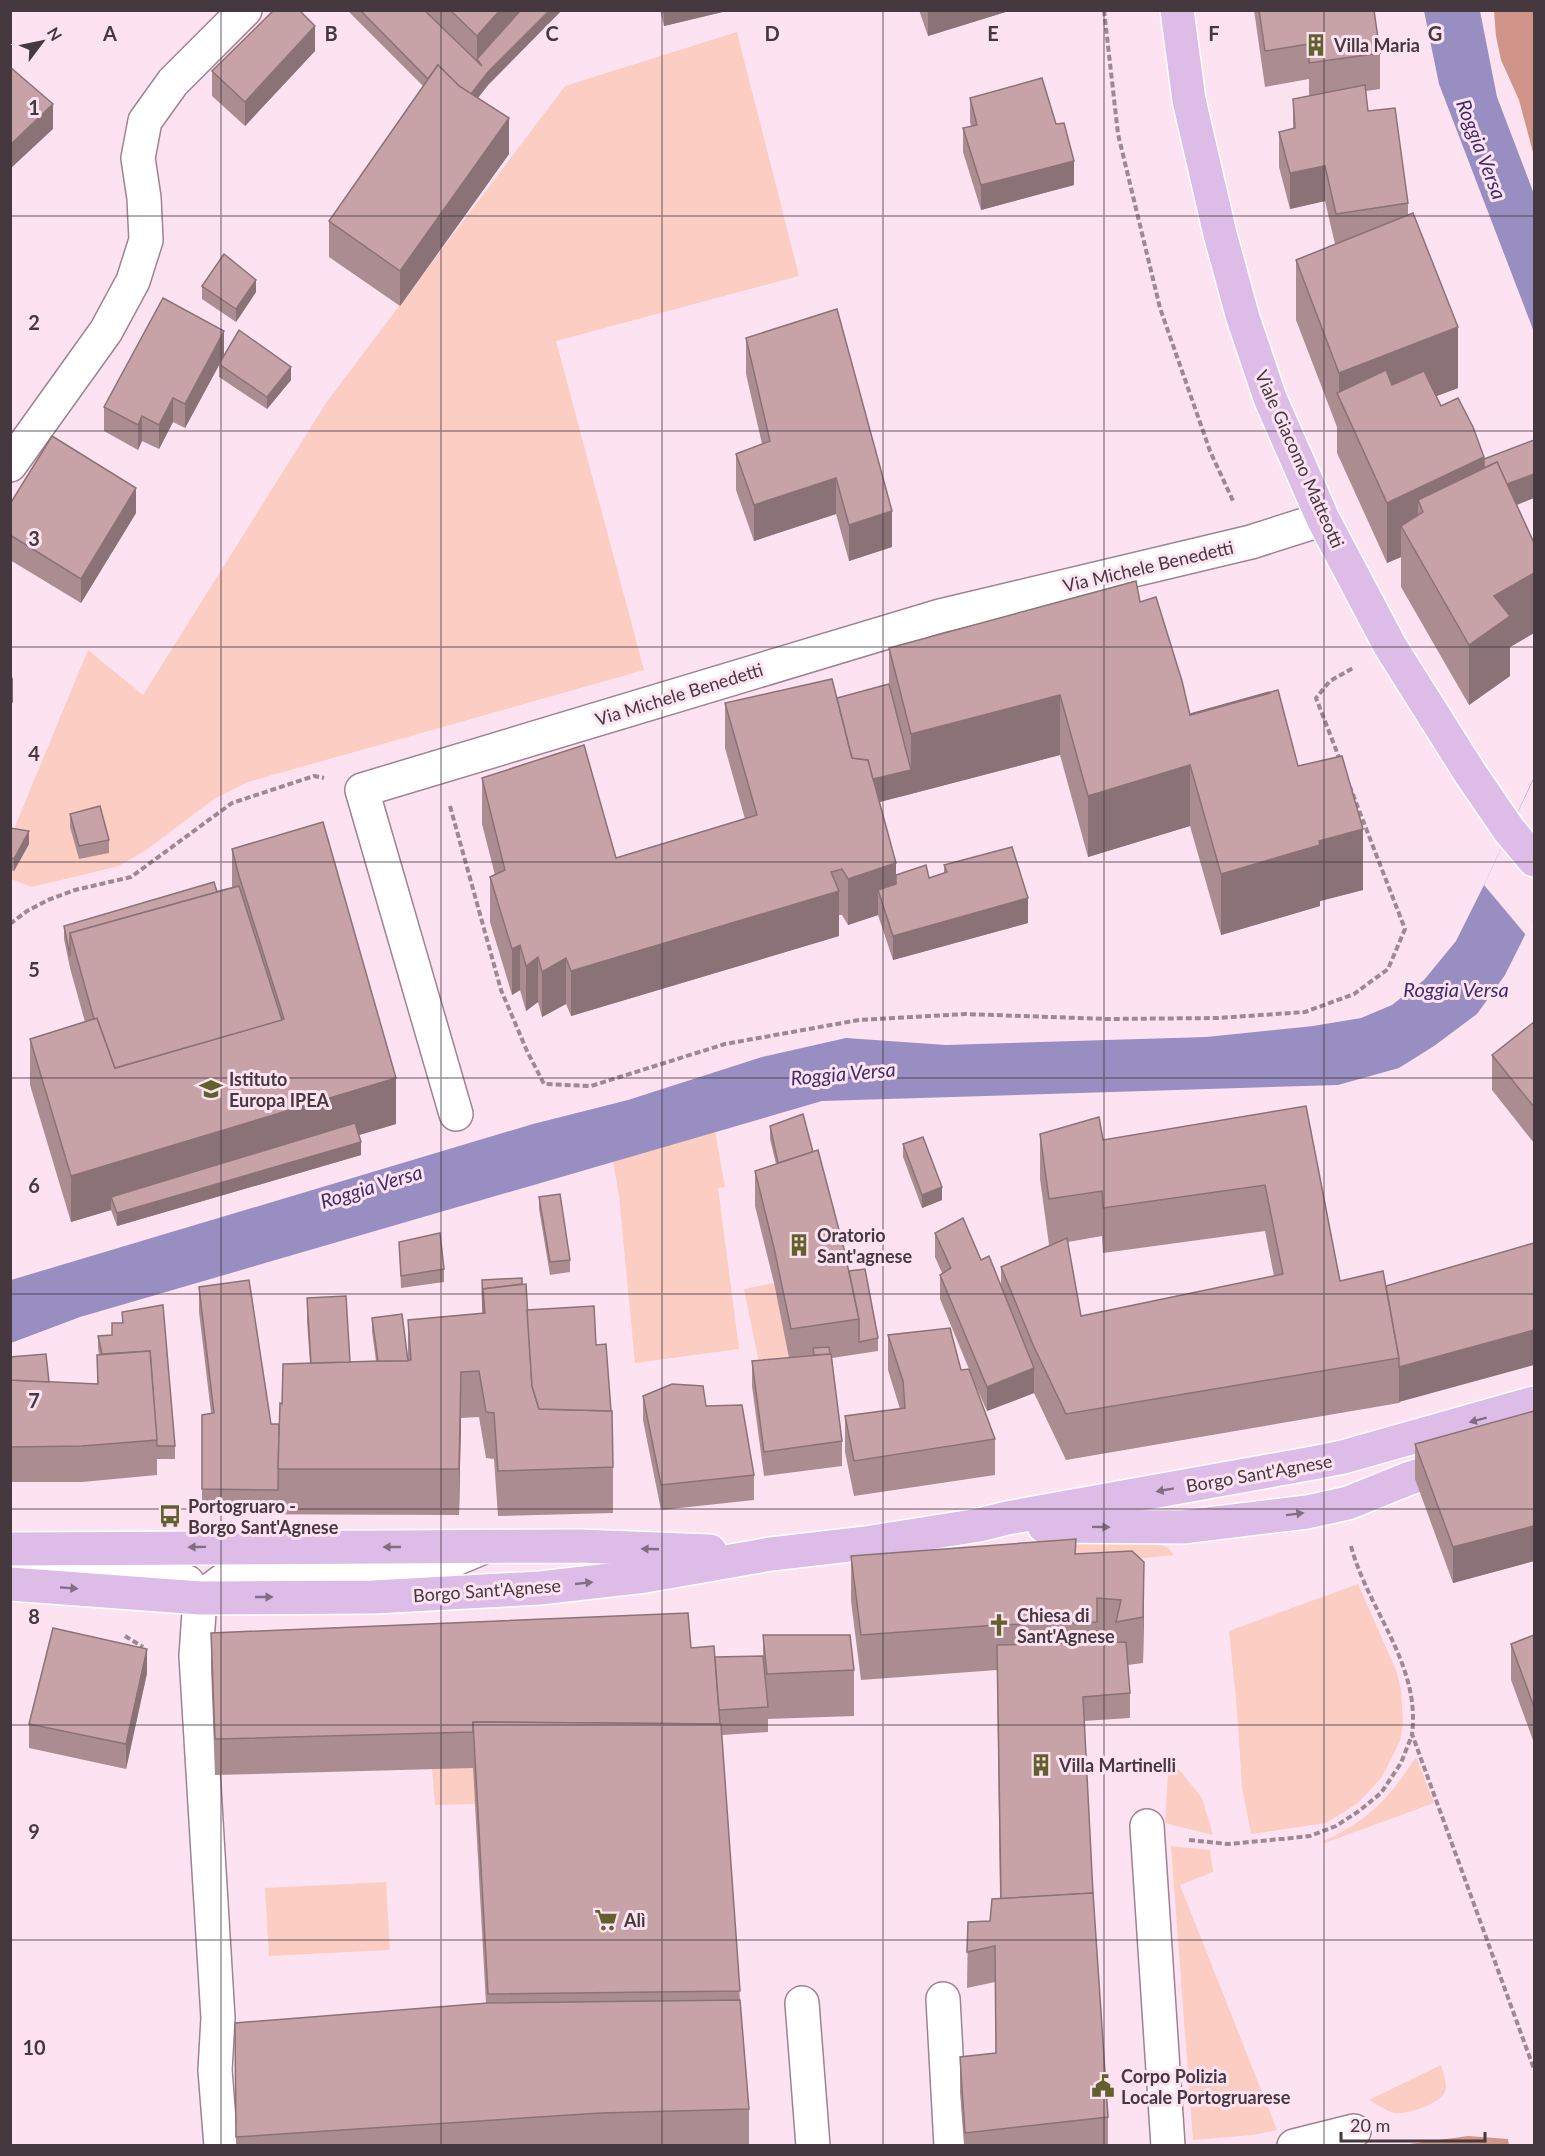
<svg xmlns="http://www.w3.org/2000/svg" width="1545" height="2156" viewBox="0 0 1545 2156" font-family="Lato,sans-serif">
<rect width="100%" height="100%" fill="#fde3f1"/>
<g fill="#fbcdc3">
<path d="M737 32 799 276 556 341 644 670 248 782 214 799 146 850 119 866 32 887 11 879V836L88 650 143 695 326 403 565 86Z"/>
<path d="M715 1131 725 1187 718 1188 739 1349 635 1363 619 1196 613 1161Z"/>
<path d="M774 1283 789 1357 759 1363 744 1289Z"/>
<path d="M1149 1542 1167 1547 1174 1555 882 1583 1061 1544Z"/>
<path d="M1358 1584 1396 1670 1401 1689 1403 1724 1400 1741 1382 1777 1358 1803 1326 1823 1251 1834 1242 1787 1237 1709 1229 1631Z"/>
<path d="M1169 1757 1202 1798 1213 1835 1165 1823Z"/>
<path d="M1416 1757 1434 1803 1325 1843 1323 1841C1368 1822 1390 1797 1416 1757Z"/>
<path d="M432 1768H473L475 1804 435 1805Z"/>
<path d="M1171 1846 1210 1850 1213 1872 1180 1885 1277 2130 1253 2135 1193 2140Z"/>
<path d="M386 1882 390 1950 269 1956 265 1888Z"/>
<path d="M1441 2065C1443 2073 1448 2084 1445 2092 1439 2104 1407 2115 1394 2113 1386 2111 1377 2104 1369 2100Z"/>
</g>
<g fill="#d09588">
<path d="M1494 11H1534V156L1519 100 1501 60 1496 36Z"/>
<path d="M1468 2136 1508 2139 1509 2145H1402Z"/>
</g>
<g fill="#988ec1">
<path d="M1424 11H1480L1497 97 1534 194V332L1439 84Z"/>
<path d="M1534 777V917L1505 975 1477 1014 1434 1046 1399 1068 1338 1085 822 1101 80 1317 11 1343V1280L533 1124 628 1100 762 1057 846 1038 946 1045 1206 1037 1313 1026 1361 1018 1392 1005 1424 980 1456 941 1484 885Z"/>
</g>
<path fill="#fde3f1" d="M1534 778V917L1526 935 1484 885Z"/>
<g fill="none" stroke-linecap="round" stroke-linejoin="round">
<g stroke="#9f8293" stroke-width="36">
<g id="minor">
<path d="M10 465 106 331 133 281 146 240 144 198 138 158 145 121 173 82 245 10"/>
<path d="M456 1114 362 790 940 616 1251 542 1323 519"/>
<path d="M23 1551 68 1567 157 1571 187 1582 200 1598 232 1574 263 1568 294 1572 399 1573 453 1560 484 1547"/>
<path d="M200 1598 196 1656 218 2018 215 2070 221 2146"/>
<path d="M1147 1826 1168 2146"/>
<path d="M943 1999 951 2146"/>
<path d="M802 2003 813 2146"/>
<path d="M1294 2146 1354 2131"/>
</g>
</g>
<g stroke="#fff" stroke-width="36">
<g id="major">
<path d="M1177 10 1189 100 1220 234 1243 318 1270 398 1323 519 1390 646 1470 773 1509 830 1534 860"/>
<path d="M1044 1526 1183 1527 1307 1512 1348 1503 1410 1478 1534 1441"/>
<path d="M10 1549 579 1546 710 1551"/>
<path d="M10 1584 200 1598 374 1597 540 1588 645 1576 771 1554 866 1543 979 1525 1007 1518 1313 1463 1343 1457 1534 1403"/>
</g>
</g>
<g stroke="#9d8994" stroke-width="4" stroke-dasharray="6 3" stroke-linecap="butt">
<path d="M1104 10 1118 134 1160 308 1210 451 1234 503"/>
<path d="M1340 760 1316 698 1330 681 1353 668"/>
<path d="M450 806 501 990 527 1051 544 1084 591 1086 725 1044 859 1020 965 1014 1108 1019 1218 1018 1305 1012 1354 994 1388 969 1405 929 1350 787"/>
<path d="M10 924 27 911 48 900 75 890 131 877 232 803 314 776 324 778"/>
<path d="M1351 1546C1368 1610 1421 1665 1412 1734L1534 2069"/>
<path d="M125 1636 143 1647"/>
<path d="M1189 1840 1228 1844 1282 1839 1310 1836 1336 1826 1359 1811 1381 1793 1401 1763 1412 1735"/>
</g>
<use href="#minor" stroke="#fff" stroke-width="33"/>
<use href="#major" stroke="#debce8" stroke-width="33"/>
</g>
<g fill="#ab8c90" fill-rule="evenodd">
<path d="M347 10H562L488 85 478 98 509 154 400 306 329 257V221L423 86Z"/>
<path d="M660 10H731L664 26Z"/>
<path d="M919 10H1012L928 36Z"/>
<path d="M1254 10H1374L1380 53V89L1366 91 1368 111 1408 203V215L1458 388 1436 396 1441 406 1484 459 1534 440V498L1517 505 1534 543V633L1510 647V676L1469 705 1401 587V557L1387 563 1337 453V427L1296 320V260L1335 244 1325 201 1290 209 1279 167V132L1293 129V99L1309 96V79L1265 87Z"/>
<path d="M315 51 245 126 212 96V71Z"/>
<path d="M970 98 1056 124 1074 185 981 210 963 152V128L971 126 970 122Z"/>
<path d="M202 286 256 292 236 322 202 299Z"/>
<path d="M746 338 892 547 849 561 836 514 754 541 736 490V454L762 444 746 374Z"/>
<path d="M224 356 291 380 267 409 219 377V365L185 428 173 422 159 449 142 441 138 450 104 431V407Z"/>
<path d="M10 504 136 513 81 603 10 560Z"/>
<path d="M1140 602 1190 714 1298 766 1363 890 1320 901V906L1221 935 1190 826 1088 857 1060 755 879 802 896 875 929 878 944 873V865L1028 923 893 960 878 915 848 925 842 915H839V936L571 1016 566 1004 542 1017 538 1002 526 1011 520 990 512 995 490 922V877L495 875 482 824V778L616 858 745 819 725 748V703L837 698 889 684V648Z"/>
<path d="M70 814 109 840V853L79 859 70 827Z"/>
<path d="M10 828 29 844 14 871 10 870Z"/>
<path d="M232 849 396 1124 359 1135 361 1155 117 1226 111 1210 71 1222 30 1085V1039L85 1022 70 968 64 939V926L232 887Z"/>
<path d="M1534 1022V1143L1492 1090V1055Z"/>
<path d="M1306 1106 1340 1281 1386 1286 1534 1243 1399 1403 1066 1460 1034 1393 987 1411 971 1375 995 1439V1475L854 1496 845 1452V1416L900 1409 888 1370V1335L961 1370 969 1369 940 1299V1275L942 1273 935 1257V1233L981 1260 1001 1286V1267L1052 1244 1049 1245 1040 1179V1134L1103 1140ZM1265 1231 1274 1276 1081 1316 1068 1242 1102 1236 1103 1253Z"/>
<path d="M770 1126 813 1152 849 1271 878 1338V1351L832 1358 842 1441V1466L764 1476 752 1386V1361L789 1358 774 1283 755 1206V1171L776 1164 770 1139Z"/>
<path d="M903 1144 942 1200 922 1208 903 1157Z"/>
<path d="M539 1197 570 1260V1272L550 1275 539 1209Z"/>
<path d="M399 1242 444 1269V1282L401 1288Z"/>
<path d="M482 1280 527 1310 596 1345 613 1467V1513L498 1516 494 1459 486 1458 479 1417 461 1418 459 1515 202 1514V1415L211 1413 199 1312V1287L271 1424H279L282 1404 310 1364 307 1322V1298L350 1362 376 1361 372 1331V1318L408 1361V1320L483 1313Z"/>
<path d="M112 1323 175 1446V1459H157V1475L82 1482H10V1357L49 1382 97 1384V1355H99L98 1348V1336L112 1335Z"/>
<path d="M643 1396 706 1406 754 1475V1500L661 1510 643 1420Z"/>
<path d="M1534 1411V1561L1453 1583 1415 1479V1444Z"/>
<path d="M1076 1554 1144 1607 1143 1663 1128 1665 1130 1693V1718L1084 1721 1093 1893 1108 2117V2145H964L960 2093V2057L996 2053 995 1982 967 1988 968 1922 990 1921 1000 1899 997 1670 861 1680 851 1601V1556Z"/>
<path d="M211 1633 691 1648 715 1657 763 1656V1635L854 1670V1716L768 1719V1732L722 1735 740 2000 749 2109V2144L707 2145H236L235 2023 486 2004 473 1768 215 1775 211 1669Z"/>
<path d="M1534 1635V1743L1511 1680V1644Z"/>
<path d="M147 1673 126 1769 29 1748V1724Z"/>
</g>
<g fill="#8b7276">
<path d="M500 10H532L477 59V36Z"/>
<path d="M550 10H562L488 85 459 122V109L488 72Z"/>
<path d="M677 10H731L664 26V13Z"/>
<path d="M930 10H1012L928 36V11Z"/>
<path d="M315 26V51L245 126V102Z"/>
<path d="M53 104V129L10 169V145Z"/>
<path d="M509 118V154L400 306V271Z"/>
<path d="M1074 161V185L981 210V185Z"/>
<path d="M1325 166V201L1290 209V173Z"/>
<path d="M256 280V292L236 322V309Z"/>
<path d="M1458 327V388L1353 428 1339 398V373Z"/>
<path d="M224 331V356L185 428V404Z"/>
<path d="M291 367V380L267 409V397Z"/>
<path d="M173 398V422L159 449V425Z"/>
<path d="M142 416V441L138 450V425Z"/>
<path d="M1484 457V493L1534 474V498L1484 517 1423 512 1418 500V548L1401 526V557L1387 563V503Z"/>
<path d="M836 478V514L754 541V505Z"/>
<path d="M136 488V513L81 603V579Z"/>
<path d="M892 511V547L849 561V525Z"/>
<path d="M1534 573V633L1510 647V676L1469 705V645L1494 596Z"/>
<path d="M13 677V702L10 707V682Z"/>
<path d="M1060 695V755L911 794V734Z"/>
<path d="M1190 765V826L1088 857V796Z"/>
<path d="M911 770V794L868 805V781Z"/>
<path d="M1363 829V890L1320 901V906L1221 935V874L1319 841Z"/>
<path d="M29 831V844L14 871V859Z"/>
<path d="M896 863V909L878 890V915L848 925V879Z"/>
<path d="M839 891V936L571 1016V971Z"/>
<path d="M1028 898V923L893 960V936Z"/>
<path d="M520 945V990L512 995V949Z"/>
<path d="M538 957V1002L526 1011V966Z"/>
<path d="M566 958V1004L542 1017V972Z"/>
<path d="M396 1078V1124L115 1208 111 1197V1210L71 1222V1176Z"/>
<path d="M361 1142V1155L117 1226V1213Z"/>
<path d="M942 1187V1200L922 1208V1195Z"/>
<path d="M1534 1330V1365L1399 1402V1367Z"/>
<path d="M1034 1368V1393L987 1411V1387Z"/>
<path d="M461 1372V1418L459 1515V1469Z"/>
<path d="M1534 1526V1561L1453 1583V1547Z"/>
<path d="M1144 1562V1607L1143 1663V1617Z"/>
<path d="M147 1649V1673L126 1769V1744Z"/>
</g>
<g fill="#c7a3a8" stroke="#8b7276" stroke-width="1.5">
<path d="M274 10H299L315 26 245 102 212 71Z"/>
<path d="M360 10H424L482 66 477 59 521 10H550L488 72 471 94 459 86 438 65 428 79Z"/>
<path d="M450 10H500L477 36Z"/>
<path d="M664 10H677L664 13Z"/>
<path d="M1259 10H1374L1380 53 1309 63V44L1265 51Z"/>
<path d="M438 65 459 86 509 118 400 271 329 221Z"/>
<path d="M10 67 53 104 10 145Z"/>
<path d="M1042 78 1056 124 1064 123 1074 161 981 185 963 128 977 125 970 98Z"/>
<path d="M1365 85 1368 111 1395 108 1408 203 1336 214 1325 166 1290 173 1279 132 1295 128 1293 99Z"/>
<path d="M1413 213 1458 327 1339 373 1296 260Z"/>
<path d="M224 254 256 280 236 309 202 286Z"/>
<path d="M163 298 224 331 185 404 173 398 159 425 142 416 138 425 104 407Z"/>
<path d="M837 309 892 511 849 525 836 478 754 505 736 454 770 441 746 338Z"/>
<path d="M239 330 291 367 267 397 219 364Z"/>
<path d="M1386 370 1392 385 1424 371 1441 406 1458 398 1473 427 1484 457 1387 503 1337 393Z"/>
<path d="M52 436 136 488 81 579 10 535V504Z"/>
<path d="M1534 440V474L1507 484 1497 462 1484 468V459Z"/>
<path d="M1497 462 1534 543V573L1494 596 1510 616 1469 645 1401 526 1423 512 1418 500Z"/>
<path d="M1136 581 1140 602 1156 597 1182 681 1190 715 1278 690 1298 766 1342 756 1363 829 1319 841 1320 845 1221 874 1190 765 1088 796 1060 695 911 734 889 648Z"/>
<path d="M832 679 852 758 868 760 896 863 848 879 842 869 831 872 839 891 571 971 566 958 542 972 538 957 526 966 520 945 512 949 490 877 505 870 482 778 584 745 616 858 757 815 725 703Z"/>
<path d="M889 684 911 770 873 779 868 760 852 758 837 698Z"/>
<path d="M1269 692 1270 693 1190 715V714Z"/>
<path d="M100 806 109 840 79 846 70 814Z"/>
<path d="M323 822 396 1078 71 1176 30 1039 97 1018 115 1068 284 1019 239 876 232 849Z"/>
<path d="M10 828 29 831 14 859 10 857Z"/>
<path d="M1012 847 1028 898 893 936 878 890 896 884V875L926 865 929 878 947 872 944 865Z"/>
<path d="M214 882 217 892 70 933V956L64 926Z"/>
<path d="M239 886 282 1020 115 1068 97 1018 94 1019 70 933Z"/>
<path d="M1534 1022V1107L1492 1055Z"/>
<path d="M1306 1106 1340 1281 1383 1271 1399 1358 1066 1414 1034 1347 1001 1267 1067 1238 1081 1316 1283 1274 1265 1185 1103 1208 1102 1191 1049 1199 1040 1134 1099 1117 1103 1140Z"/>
<path d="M803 1114 813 1152 778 1163 770 1126Z"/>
<path d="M355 1123 361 1142 117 1213 111 1197Z"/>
<path d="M923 1137 942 1187 922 1195 903 1144Z"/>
<path d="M818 1150 844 1249 859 1319 791 1329 774 1248 755 1171Z"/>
<path d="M560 1194 570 1260 550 1262 539 1197Z"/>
<path d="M963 1218 981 1260 989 1256 1034 1368 987 1387 940 1275 951 1268 935 1233Z"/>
<path d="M440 1233 444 1269 401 1276 399 1242Z"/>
<path d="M1534 1243V1330L1399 1367V1358L1386 1286Z"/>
<path d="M865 1269 878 1338 859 1342V1319L849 1271Z"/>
<path d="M522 1278V1284L483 1289V1313L482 1280Z"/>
<path d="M249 1280 271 1424H279L278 1490 202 1489V1415L214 1413 199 1287Z"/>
<path d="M526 1284 532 1386 539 1409 612 1411 613 1467 498 1471 494 1413 486 1412 479 1371 461 1372 459 1469H278L280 1403 282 1404 283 1364 411 1360 408 1320 485 1313 483 1289Z"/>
<path d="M346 1296 350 1362 311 1363 307 1298Z"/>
<path d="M163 1305 175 1446H157L150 1351 102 1354 98 1336 112 1335V1323H123L122 1312Z"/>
<path d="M594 1306 596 1345 606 1344 611 1411 539 1409 532 1386 527 1310Z"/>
<path d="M402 1314 408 1361H378L372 1318Z"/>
<path d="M950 1328 961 1370 969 1369 995 1439 854 1461 845 1416 905 1408 903 1381 888 1335Z"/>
<path d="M829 1347 830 1354 814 1355 813 1348Z"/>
<path d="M150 1351 157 1440 82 1446 10 1447V1380L98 1384 97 1355Z"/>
<path d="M46 1354 49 1382 10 1380V1357Z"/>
<path d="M831 1354 842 1441 764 1452 752 1361Z"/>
<path d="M672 1384 703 1386 706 1406 742 1405 754 1475 661 1485 643 1396Z"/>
<path d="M1534 1411V1526L1453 1547 1415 1444Z"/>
<path d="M1076 1539 1075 1554 1132 1551 1144 1562 1143 1617 1116 1622 1121 1600 1097 1598V1622L997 1625 861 1635 851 1556Z"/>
<path d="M688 1613 691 1648 714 1646 720 1724 473 1722V1732L215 1739 211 1633Z"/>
<path d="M53 1628 147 1649 126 1744 29 1724Z"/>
<path d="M1097 1631 1116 1633V1643H1097Z"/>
<path d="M763 1635H850L854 1670 767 1674Z"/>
<path d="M1534 1635V1707L1511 1644Z"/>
<path d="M1126 1642 1130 1693 1083 1697 1093 1893 1001 1899 997 1645Z"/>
<path d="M763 1656 768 1707 719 1710 715 1657Z"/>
<path d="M473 1722 721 1724 740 1991 488 1994Z"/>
<path d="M1093 1893 1108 2117 965 2133 960 2057 996 2053 995 1946 967 1952 968 1922 990 1921 992 1899Z"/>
<path d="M740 2000 749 2109 601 2113 236 2137 235 2023 488 2003Z"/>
</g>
<defs><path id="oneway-solid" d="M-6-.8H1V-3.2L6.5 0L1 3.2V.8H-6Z" transform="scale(1.5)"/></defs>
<g fill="#826d83">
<use href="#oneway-solid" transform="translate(1478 1420) rotate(165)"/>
<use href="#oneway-solid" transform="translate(1165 1490) rotate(170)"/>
<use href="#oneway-solid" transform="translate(1295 1514) rotate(-7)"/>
<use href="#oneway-solid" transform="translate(1101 1527) rotate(1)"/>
<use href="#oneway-solid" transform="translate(197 1547) rotate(179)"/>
<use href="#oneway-solid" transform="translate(392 1547) rotate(180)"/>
<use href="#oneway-solid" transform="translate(650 1549) rotate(-178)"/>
<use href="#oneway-solid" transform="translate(584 1583) rotate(-6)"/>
<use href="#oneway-solid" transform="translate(69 1588) rotate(4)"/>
<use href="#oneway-solid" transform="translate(264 1597)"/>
</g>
<path fill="none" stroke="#45383f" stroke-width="1.5" stroke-opacity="0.55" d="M221 10V2146M441 10V2146M662 10V2146M883 10V2146M1104 10V2146M1324 10V2146M10 216H1534M10 431H1534M10 647H1534M10 862H1534M10 1078H1534M10 1294H1534M10 1509H1534M10 1725H1534M10 1940H1534"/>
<defs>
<g id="building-bare" transform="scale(1.8)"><path d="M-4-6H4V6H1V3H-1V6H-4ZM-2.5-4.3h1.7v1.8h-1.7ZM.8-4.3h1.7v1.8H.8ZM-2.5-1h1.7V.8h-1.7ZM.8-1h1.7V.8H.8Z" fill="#62612d" stroke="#fde3f1" stroke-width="2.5" paint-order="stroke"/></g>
<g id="university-bare" transform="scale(1.8)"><path d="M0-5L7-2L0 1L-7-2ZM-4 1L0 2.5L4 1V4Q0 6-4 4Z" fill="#62612d" stroke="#fde3f1" stroke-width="2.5" paint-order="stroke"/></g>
<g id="bus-bare" transform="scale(1.8)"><path d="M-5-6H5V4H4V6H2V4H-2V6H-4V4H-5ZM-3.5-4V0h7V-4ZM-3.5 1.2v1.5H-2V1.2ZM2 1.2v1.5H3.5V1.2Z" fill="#62612d" stroke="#fde3f1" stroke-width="2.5" paint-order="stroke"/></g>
<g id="church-bare" transform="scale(1.8)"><path d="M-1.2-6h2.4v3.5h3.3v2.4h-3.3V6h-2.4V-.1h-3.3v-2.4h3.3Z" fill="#62612d" stroke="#fde3f1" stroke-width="2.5" paint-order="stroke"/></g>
<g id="supermarket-bare" transform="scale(1.8)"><path d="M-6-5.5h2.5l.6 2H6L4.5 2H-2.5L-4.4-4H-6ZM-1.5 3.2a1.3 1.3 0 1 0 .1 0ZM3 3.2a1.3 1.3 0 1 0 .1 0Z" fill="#62612d" stroke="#fde3f1" stroke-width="2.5" paint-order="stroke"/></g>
<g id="civic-bare" transform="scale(1.8)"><path d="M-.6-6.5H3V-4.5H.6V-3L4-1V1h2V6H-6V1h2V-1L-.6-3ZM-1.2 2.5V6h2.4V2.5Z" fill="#62612d" stroke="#fde3f1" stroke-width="2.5" paint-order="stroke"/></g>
</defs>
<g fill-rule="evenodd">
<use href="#building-bare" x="1316" y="45"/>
<use href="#university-bare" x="211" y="1089"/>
<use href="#building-bare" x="799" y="1245"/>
<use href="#bus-bare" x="170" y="1516"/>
<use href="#church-bare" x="999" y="1625"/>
<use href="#building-bare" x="1041" y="1765"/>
<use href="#supermarket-bare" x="606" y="1920"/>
<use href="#civic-bare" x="1103" y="2086"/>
</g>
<g text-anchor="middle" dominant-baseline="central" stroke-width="6" stroke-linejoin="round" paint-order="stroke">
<g font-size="18" font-weight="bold" fill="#45383f" stroke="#fde3f1" text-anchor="start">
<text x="1334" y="45">Villa Maria</text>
<text x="229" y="1079">Istituto<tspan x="229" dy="21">Europa IPEA</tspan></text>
<text x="817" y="1235">Oratorio<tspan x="817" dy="21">Sant'agnese</tspan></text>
<text x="188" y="1506">Portogruaro -<tspan x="188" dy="21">Borgo Sant'Agnese</tspan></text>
<text x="1017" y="1615">Chiesa di<tspan x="1017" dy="21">Sant'Agnese</tspan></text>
<text x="1059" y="1765">Villa Martinelli</text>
<text x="624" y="1920">Alì</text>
<text x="1121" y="2076">Corpo Polizia<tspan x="1121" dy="21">Locale Portogruarese</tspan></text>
</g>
<g font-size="18" fill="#45383f" stroke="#fde3f1">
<text transform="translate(1300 459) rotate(66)">Viale Giacomo Matteotti</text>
<text transform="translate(1148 566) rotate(-13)">Via Michele Benedetti</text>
<text transform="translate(679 694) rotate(-17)">Via Michele Benedetti</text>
<text transform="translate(1259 1473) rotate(-10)">Borgo Sant'Agnese</text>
<text transform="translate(487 1590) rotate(-4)">Borgo Sant'Agnese</text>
</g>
<g font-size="20" font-style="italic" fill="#3e2c6a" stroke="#fde3f1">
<text transform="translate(1482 149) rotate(69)">Roggia Versa</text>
<text x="1456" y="989">Roggia Versa</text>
<text transform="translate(843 1073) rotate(-5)">Roggia Versa</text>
<text transform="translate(371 1186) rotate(-17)">Roggia Versa</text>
</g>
</g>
<g font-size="20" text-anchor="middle" font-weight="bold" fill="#45383f" stroke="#fde3f1" stroke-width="6" stroke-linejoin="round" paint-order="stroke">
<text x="110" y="41">A</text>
<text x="331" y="41">B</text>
<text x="552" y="41">C</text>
<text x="772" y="41">D</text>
<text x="993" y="41">E</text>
<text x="1214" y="41">F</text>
<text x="1435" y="41">G</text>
<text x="34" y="115">1</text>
<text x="34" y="330">2</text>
<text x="34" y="546">3</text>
<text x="34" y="761">4</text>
<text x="34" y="977">5</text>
<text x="34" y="1193">6</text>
<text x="34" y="1408">7</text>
<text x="34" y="1624">8</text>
<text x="34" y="1839">9</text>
<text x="34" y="2055">10</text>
</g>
<rect width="1545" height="2156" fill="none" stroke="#45383f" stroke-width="24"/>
<g transform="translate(42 42) rotate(58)" stroke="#fde3f1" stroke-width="4.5" paint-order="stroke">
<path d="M0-4.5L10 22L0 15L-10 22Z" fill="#45383f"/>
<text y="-9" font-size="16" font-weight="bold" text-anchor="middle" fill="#45383f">N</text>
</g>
<path d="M1341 2132v9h144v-9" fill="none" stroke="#45383f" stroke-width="3"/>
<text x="1350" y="2132" font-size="18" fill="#45383f" stroke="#fde3f1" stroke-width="4.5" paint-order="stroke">20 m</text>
</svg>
